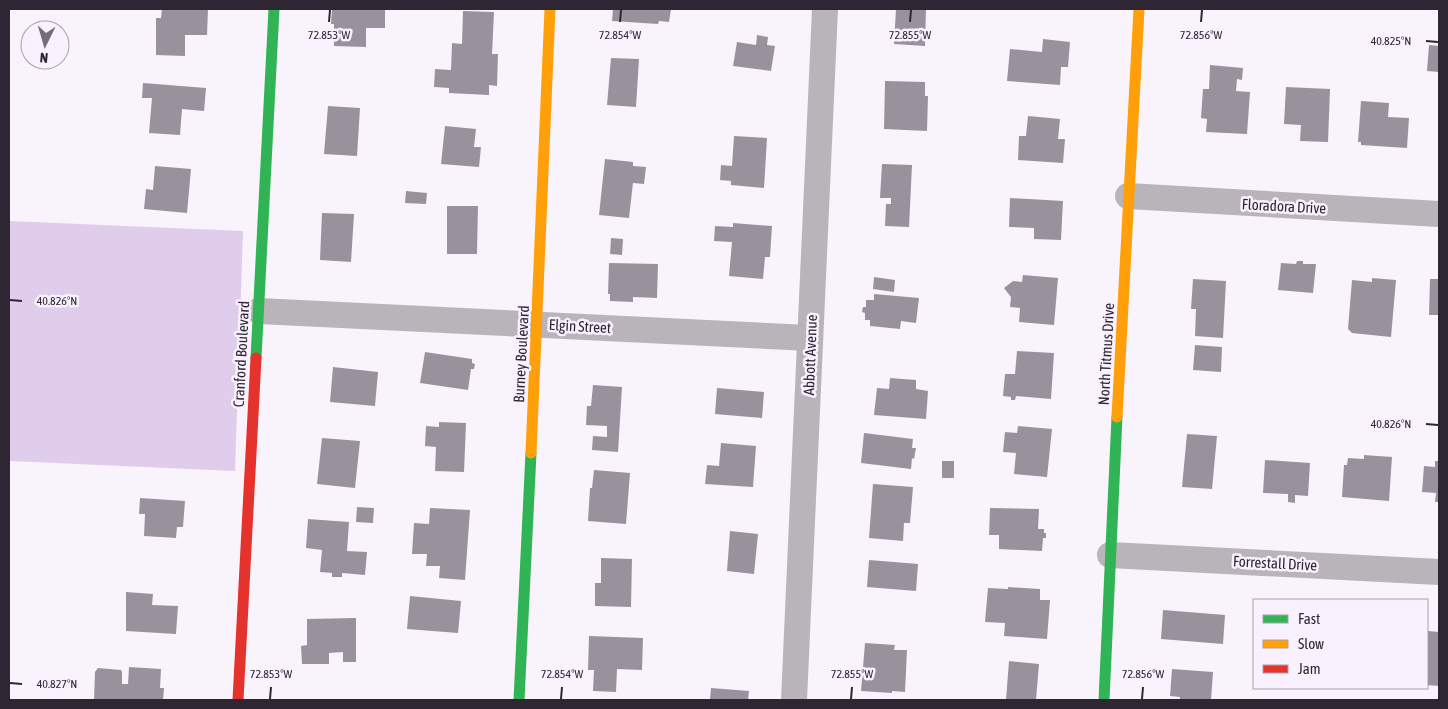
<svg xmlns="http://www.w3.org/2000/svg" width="1448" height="709" viewBox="0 0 1448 709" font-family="'Asap Condensed',sans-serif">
<rect width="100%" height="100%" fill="#f9f4fb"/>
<path fill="#e0cceb" d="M9 221 243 231 235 471 9 461Z"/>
<g fill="#99929d">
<path d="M162 9H208L207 35H185V56L156 55V18H161Z"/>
<path d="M332 9H385V28H366V47L334 46V24H331Z"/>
<path d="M613 9H671L669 22 659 21 658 24 612 21Z"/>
<path d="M896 9H926L925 46 894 44Z"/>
<path d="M463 11 494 12 492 54H498L497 86 489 85V95L449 93V88L434 87 435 69 451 70 452 43 462 44Z"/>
<path d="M757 35 768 37 767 45 775 46 771 71 733 66 737 42 756 45Z"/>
<path d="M1043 39 1070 42 1068 67H1061L1060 85 1007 81 1010 49 1042 52Z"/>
<path d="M1429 45 1439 46V72L1427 71Z"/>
<path d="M611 58 639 59 636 107 607 105Z"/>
<path d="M1210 65 1243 68 1242 80 1237 79 1236 91 1250 92 1247 134 1206 132 1207 119 1201 118 1203 89H1209Z"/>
<path d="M885 81 925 82V96H928L927 131 884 129Z"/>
<path d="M143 83 206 88 204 111 182 109 180 135 149 133 152 98H142Z"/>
<path d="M1286 87 1330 89 1328 142 1300 141 1301 125 1284 124Z"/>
<path d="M1361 101 1389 103 1388 117 1409 118 1407 148 1361 145V142H1358Z"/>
<path d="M328 106 360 108 357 156 324 154Z"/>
<path d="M1028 116 1060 119 1058 139H1065L1063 163 1018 160 1019 136H1026Z"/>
<path d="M445 126 476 129 474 147H481L479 167 441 164Z"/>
<path d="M734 136 767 138 764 188 731 185V181L720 180 721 165 732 166Z"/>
<path d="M605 159 633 162V166L646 167 644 184 633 183 629 218 599 215Z"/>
<path d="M882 164 912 165 909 227 885 226 886 204H891V198H880Z"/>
<path d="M155 166 191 169 187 213 144 209 146 189 153 190Z"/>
<path d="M406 191 427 193 426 204 405 203Z"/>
<path d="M1010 198 1063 201 1061 240 1034 239V228L1009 227Z"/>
<path d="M447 206H478L477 254H447Z"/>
<path d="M322 213 354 214 351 262 320 260Z"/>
<path d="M733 223 772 226 770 257H765L763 279 729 276 732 242 714 241 715 226 733 227Z"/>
<path d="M611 238 623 239 622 255 610 254Z"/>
<path d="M1297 261H1303V264H1316L1313 293 1278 290 1281 263 1296 264Z"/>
<path d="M609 263 658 264 657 298 633 297V302L610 301V294H608Z"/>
<path d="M1023 275 1058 278 1054 325 1019 322 1020 308 1010 307 1011 297 1004 288 1013 281 1022 282Z"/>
<path d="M874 277 895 280 894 292 873 289Z"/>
<path d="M1372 278 1396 280 1391 337 1352 333 1348 329 1352 280 1372 282Z"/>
<path d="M1193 279 1226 281 1223 338 1195 336 1196 309H1191Z"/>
<path d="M1430 279H1439V315H1429Z"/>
<path d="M874 294 919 298 916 323 901 321 900 329 870 326V320H865V313L862 312 863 307H866V300H874Z"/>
<path d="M1195 345 1222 347 1221 372 1193 370Z"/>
<path d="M1017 351 1054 353 1051 399 1016 396 1015 400H1011V397L1003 396 1005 374H1015Z"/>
<path d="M425 352 472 359V363L475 364 474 369H471L468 390 420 383Z"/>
<path d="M333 367 378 372 375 406 330 402Z"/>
<path d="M890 378 916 380V389L928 391 926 419 874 415 877 388 889 389Z"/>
<path d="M593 385 622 387 618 452 592 450 593 436 607 437V426L586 425 587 406H591Z"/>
<path d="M717 388 764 392 762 418 715 414Z"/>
<path d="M439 422 466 423 464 472 435 471 436 447 425 446 426 426 439 427Z"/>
<path d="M1018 426 1052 429 1047 477 1014 474 1016 453 1003 452 1005 432 1017 433Z"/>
<path d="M864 433 913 439 912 448H916L914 459 912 458 911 469 861 463Z"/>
<path d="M1187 434 1217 436 1212 489 1182 487Z"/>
<path d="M322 438 360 441 355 488 317 484Z"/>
<path d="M721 443 756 446 753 487 705 484 707 465 719 466Z"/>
<path d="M1364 455 1392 457 1389 501 1342 497 1344 465H1347L1348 458 1364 459Z"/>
<path d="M1265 460 1310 463 1308 496 1295 495V503L1288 502V494L1263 493Z"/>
<rect x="942" y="461" width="12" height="17"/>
<path d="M1435 461H1439V502H1435L1436 493 1422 492 1424 466 1435 467Z"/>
<path d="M594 470 630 473 626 524 588 521 590 488H592Z"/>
<path d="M873 484 913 487 910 523H904L903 541 869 538Z"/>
<path d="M140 498 185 501 183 527H177L176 538 144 536 145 514H139Z"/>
<path d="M357 507 374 508 373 523 356 522Z"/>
<path d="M430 508 470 510 465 580 439 578 440 566H426L427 554H412L414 523 429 524Z"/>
<path d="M990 508 1039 509 1038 529H1044V533H1046V538H1043L1042 551 999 549V535H989Z"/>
<path d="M308 519 349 522 347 551 367 552 365 575 342 573V577H332V573L320 572 322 550 306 548Z"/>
<path d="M730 531 758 534 754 574 727 571Z"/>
<path d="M601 558 632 559 631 607 595 606V583H601Z"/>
<path d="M869 560 918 564 916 591 867 587Z"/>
<path d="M1008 587 1040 589V600H1050L1047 639 1004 636 1005 623 985 622 988 588 1008 589Z"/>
<path d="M126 592 153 594 152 605 178 606 176 634 126 631Z"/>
<path d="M410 596 461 601 458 633 407 629Z"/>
<path d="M1163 610 1225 615 1223 644 1161 639Z"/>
<path d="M356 618V662H343V652L329 653V664H302L301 646 307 645V619Z"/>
<path d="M1428 631 1439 632V686L1427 685Z"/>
<path d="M589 636 643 638 642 670 617 669 616 692 593 691 594 670H588Z"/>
<path d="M865 643 895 645 894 650H907L905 692 892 691V693L861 691Z"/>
<path d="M1009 661 1039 664 1036 700H1006Z"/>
<path d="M129 667 161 669 160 688H164L163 700H94L95 672 98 668 121 670 122 672V684H128Z"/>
<path d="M1172 669 1213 672 1211 700H1180V697L1170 696Z"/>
<path d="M711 688 749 691 748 700H710Z"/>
</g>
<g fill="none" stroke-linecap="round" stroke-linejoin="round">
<g stroke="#b8b4ba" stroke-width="26">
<path d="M1128 196 1439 214"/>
<path d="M259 311 810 338"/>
<path d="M1110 555 1439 572"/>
<path d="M794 700 825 9"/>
</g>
<g stroke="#30b455" stroke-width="11">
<path d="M256 358 274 9"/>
<path d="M519 700 531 453"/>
<path d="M1104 700 1117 417"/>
</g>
<g stroke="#ff9f0a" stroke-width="11">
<path d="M1117 417 1139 9"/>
<path d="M531 453 550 9"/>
</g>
<path stroke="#e5322d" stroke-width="11" d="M238 700 256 358"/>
</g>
<path fill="none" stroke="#2e2632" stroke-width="2" d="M329 22 330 10M620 22 621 10M910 22 911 10M1201 22 1202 10M1426 41 1438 42M10 300 22 301M1426 424 1438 425M10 683 22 684M270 699 271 687M561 699 562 687M851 699 852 687M1142 699 1143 687"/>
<g text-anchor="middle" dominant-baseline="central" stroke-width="5" stroke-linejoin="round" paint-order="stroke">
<g font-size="15" fill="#2e2632" stroke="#faf1fe">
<text transform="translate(1284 206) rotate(3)">Floradora Drive</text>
<text transform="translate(580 326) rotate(3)">Elgin Street</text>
<text transform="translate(241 354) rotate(-87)">Cranford Boulevard</text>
<text transform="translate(521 354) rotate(-87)">Burney Boulevard</text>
<text transform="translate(1106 354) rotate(-87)">North Titmus Drive</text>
<text transform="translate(810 355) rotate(-88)">Abbott Avenue</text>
<text transform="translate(1275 563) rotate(3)">Forrestall Drive</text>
</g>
</g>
<g font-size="12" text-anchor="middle" fill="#2e2632" stroke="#faf1fe" stroke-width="5" stroke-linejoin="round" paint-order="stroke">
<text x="329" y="39">72.853°W</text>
<text x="620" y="39">72.854°W</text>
<text x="910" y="39">72.855°W</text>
<text x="1201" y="39">72.856°W</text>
<text x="1391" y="45">40.825°N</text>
<text x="57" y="305">40.826°N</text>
<text x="1391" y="428">40.826°N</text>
<text x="271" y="678">72.853°W</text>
<text x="562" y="678">72.854°W</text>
<text x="852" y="678">72.855°W</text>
<text x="1143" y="678">72.856°W</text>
<text x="57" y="688">40.827°N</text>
</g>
<rect width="1448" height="709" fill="none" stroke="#2e2632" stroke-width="20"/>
<rect x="1253" y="599" width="175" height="90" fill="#faf1fe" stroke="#a8a0ac"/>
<rect x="1263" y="615" width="25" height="8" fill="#30b455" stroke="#a8a0ac"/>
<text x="1298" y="624" font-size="15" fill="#2e2632">Fast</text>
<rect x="1263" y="640" width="25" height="8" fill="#ff9f0a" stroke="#a8a0ac"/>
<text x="1298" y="649" font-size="15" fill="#2e2632">Slow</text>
<rect x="1263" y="665" width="25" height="8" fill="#e5322d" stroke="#a8a0ac"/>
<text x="1298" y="674" font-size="15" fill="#2e2632">Jam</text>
<g transform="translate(45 45) rotate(185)"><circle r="24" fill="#faf1fe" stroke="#a8a0ac"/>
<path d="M0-4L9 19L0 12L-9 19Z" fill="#756e78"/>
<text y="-8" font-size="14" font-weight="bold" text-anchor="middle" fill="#2e2632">N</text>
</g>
</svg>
